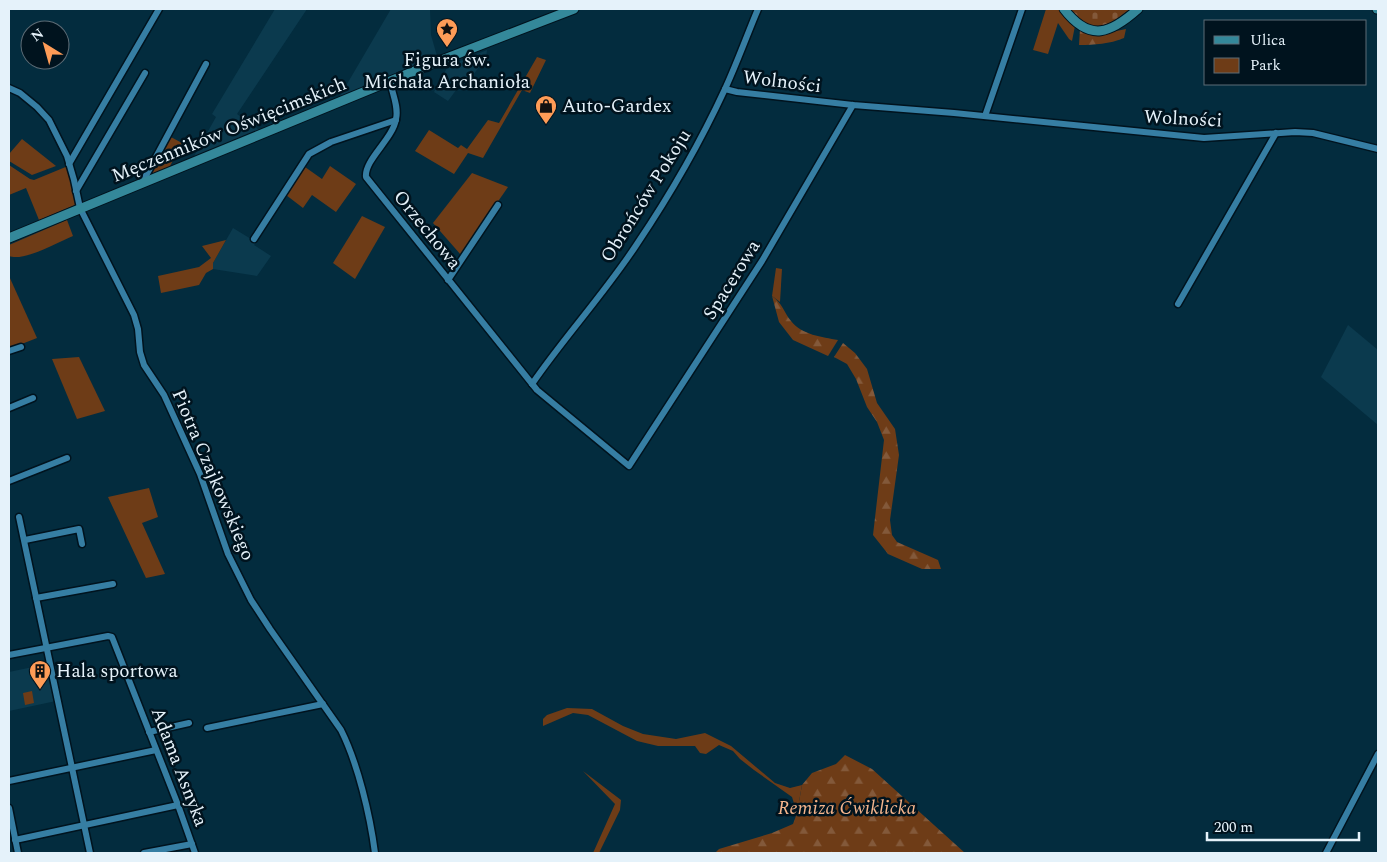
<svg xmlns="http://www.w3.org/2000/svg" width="1387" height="862" viewBox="0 0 1387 862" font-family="Spectral,serif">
<defs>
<pattern id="forest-firs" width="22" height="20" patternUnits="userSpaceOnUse" patternTransform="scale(1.25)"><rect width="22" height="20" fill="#6e3c17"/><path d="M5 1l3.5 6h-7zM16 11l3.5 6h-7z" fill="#83593a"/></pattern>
<pattern id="cemetery-stones" width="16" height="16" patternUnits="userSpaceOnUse" patternTransform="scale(1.25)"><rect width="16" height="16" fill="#6e3c17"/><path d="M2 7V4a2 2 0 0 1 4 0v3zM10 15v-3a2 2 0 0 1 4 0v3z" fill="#83593a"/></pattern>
</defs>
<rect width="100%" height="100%" fill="#032c3e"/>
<g fill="#0b3a4e">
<path d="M275 9H307L237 114 259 130 193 158 216 117 212 114Z"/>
<path d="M391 9H430L431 35 437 56 340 96Z"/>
<path d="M487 50 486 58 466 84 462 82 448 101 434 92 448 66Z"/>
<path d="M233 228 256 242 254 245 271 256 257 276 213 269V263Z"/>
<path d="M1348 325 1378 350V425L1321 377Z"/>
<path d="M47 664 56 701 9 711V672Z"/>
</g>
<g fill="#6e3c17">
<path d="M1046 9H1059L1075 26 1072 41 1069 39 1058 23 1048 54 1033 50Z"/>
<path d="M537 57 546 60 530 93 522 90 483 158 468 153 454 174 415 151 429 130 458 148 461 145 467 149 488 120 499 123Z"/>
<path d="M169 136 182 143 169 168 147 176Z"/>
<path d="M22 139 56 166 32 175 9 161V154Z"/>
<path d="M9 165 30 179 34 180 68 166 77 204 39 220 26 188 9 195Z"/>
<path d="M330 166 356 184 336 212 312 195 303 208 286 195 305 167 322 179Z"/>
<path d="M472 173 508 187 461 255 433 223Z"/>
<path d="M362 216 385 227 355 279 333 263Z"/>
<path d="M67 220 73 236C58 242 24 262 9 256V245Z"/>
<path d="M226 240 213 263V269L206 273 199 285 161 293 158 276 199 267 211 258 202 246Z"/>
<path d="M776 268 782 269 780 302 772 296Z"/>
<path d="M9 276 37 338 9 349Z"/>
<path d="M79 357 105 411 77 419 52 359Z"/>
<path d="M149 488 158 517 142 523 165 574 146 578 108 497Z"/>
<path d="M32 691 34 703 25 705 23 693Z"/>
<path d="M567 708 592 709 623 726 643 734 676 739 705 733 731 746 775 783 790 788 802 785 797 813 792 797 754 770 740 759 733 751 719 745 706 754 700 753 695 746H658L637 741 588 715 573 713 543 726V719L547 715Z"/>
<path d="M583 771 621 800 620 810 599 853H593L615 804Z"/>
</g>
<g fill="url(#forest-firs)">
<path d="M1080 29 1102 34 1126 29 1124 38C1109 44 1095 45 1079 45Z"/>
<path d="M772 296C783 304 783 311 791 321 802 335 822 337 838 340L828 356 793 340 779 322Z"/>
<path d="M843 343 855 353 867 369 877 403 895 429 899 455 890 520 892 535 897 542 938 560 941 569H922L888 554 873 535 884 440 877 422 867 407 856 379 847 364 834 357Z"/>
<path d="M845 755 872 769 965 853H715L719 849 772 833 793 824 797 813 802 785 812 773 836 764Z"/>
</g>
<path fill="url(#cemetery-stones)" d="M1070 9H1130C1106 27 1093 37 1070 9Z"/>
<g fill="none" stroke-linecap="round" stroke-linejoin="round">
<g stroke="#00131e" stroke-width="9">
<g id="street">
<path d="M390 81C392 93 399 107 396 119 393 139 364 160 366 177L537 390 629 466 762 261 853 105"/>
<path d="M9 88 20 93 37 107 49 120 67 156 74 180 80 208 134 315 138 329 140 352 144 365 164 395 200 474 228 554 251 600 270 629 341 730C358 764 370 815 375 853"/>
<path d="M725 89 737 92 853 105 954 113 1204 138 1295 132 1313 133 1378 149"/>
<path d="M985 116 1022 9"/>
<path d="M69 164 159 9"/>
<path d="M142 183 206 64"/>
<path d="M76 191 145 73"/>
<path d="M254 239 309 154 331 142 396 120"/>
<path d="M448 280 498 205"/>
<path d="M1178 304 1276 133"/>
<path d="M9 351 21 347"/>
<path d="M532 384C565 336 605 293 637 244 670 195 700 143 725 89 737 63 747 35 758 9"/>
<path d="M9 408 33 398"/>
<path d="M9 481 67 458"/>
<path d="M19 517 90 853"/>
<path d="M25 540 79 529 82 544"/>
<path d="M36 598 113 584"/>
<path d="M9 655 108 636 112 637 178 805 195 853"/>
<path d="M207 728 323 704"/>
<path d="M149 732 189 723"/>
<path d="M9 781 156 750"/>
<path d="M9 808 18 853"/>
<path d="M15 840 178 805"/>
<path d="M144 853 192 844"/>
<path d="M1326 853 1378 754"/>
</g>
</g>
<g stroke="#00131e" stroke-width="11">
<g id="secondary">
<path d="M1064 9C1090 43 1111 33 1138 9"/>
<path d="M1377 9H1378"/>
<path d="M9 238 434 63 574 9"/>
</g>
</g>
<use href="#street" stroke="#367ea3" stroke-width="6"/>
<use href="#secondary" stroke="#34889a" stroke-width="9"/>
</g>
<defs>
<g id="sight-pin" transform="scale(1.125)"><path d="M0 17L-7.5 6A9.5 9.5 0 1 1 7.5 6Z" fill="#fe9c57" stroke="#00131e"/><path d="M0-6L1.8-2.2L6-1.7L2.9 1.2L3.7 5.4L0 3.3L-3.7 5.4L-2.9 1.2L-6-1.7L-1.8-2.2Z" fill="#111"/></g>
<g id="shop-pin" transform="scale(1.125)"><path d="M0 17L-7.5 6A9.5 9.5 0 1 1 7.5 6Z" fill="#fe9c57" stroke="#00131e"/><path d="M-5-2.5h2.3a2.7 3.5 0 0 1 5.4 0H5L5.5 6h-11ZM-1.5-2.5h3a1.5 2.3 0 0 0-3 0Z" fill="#111"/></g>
<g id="building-pin" transform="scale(1.125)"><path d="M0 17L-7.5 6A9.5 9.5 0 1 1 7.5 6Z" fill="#fe9c57" stroke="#00131e"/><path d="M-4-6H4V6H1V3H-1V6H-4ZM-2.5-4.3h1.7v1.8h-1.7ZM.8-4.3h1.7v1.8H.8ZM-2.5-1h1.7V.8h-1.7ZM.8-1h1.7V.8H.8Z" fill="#111"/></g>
</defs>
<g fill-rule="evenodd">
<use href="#sight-pin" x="447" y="29"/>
<use href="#shop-pin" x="546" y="106"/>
<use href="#building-pin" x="40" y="671"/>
</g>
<g text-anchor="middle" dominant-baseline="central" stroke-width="5" stroke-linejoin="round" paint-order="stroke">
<g font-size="19" fill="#e5f2fa" stroke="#00131e" text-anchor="start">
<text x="447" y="60" text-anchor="middle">Figura św.<tspan x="447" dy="22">Michała Archanioła</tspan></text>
<text x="562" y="106">Auto-Gardex</text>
<text x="56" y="671">Hala sportowa</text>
</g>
<g font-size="19" fill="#e5f2fa" stroke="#00131e">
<text transform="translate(782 82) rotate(7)">Wolności</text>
<text transform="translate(1183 119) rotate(3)">Wolności</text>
<text transform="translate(229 130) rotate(-22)">Męczenników Oświęcimskich</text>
<text transform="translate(646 196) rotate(-58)">Obrońców Pokoju</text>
<text transform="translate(427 230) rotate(51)">Orzechowa</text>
<text transform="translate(732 280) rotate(-58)">Spacerowa</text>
<text transform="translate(213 475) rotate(67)">Piotra Czajkowskiego</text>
<text transform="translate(179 767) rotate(69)">Adama Asnyka</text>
</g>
<g font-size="19" font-style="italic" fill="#f4b58d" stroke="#00131e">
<text x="847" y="808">Remiza Ćwiklicka</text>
</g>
</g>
<rect width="1387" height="862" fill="none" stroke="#e5f2fa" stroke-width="20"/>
<rect x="1204" y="20" width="162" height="65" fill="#00131e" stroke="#5c6c76"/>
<rect x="1214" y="36" width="25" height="8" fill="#34889a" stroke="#5c6c76"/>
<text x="1250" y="45" font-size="15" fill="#e5f2fa">Ulica</text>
<rect x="1214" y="58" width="25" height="15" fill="#6e3c17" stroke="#5c6c76"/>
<text x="1250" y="70" font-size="15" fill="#e5f2fa">Park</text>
<g transform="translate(45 45) rotate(323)"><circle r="24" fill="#00131e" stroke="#5c6c76"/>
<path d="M0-4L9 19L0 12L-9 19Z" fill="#fe9c57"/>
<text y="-8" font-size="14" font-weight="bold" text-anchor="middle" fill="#e5f2fa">N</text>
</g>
<path d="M1207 832v8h152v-8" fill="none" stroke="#e5f2fa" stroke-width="2.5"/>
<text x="1214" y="832" font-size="15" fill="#e5f2fa" stroke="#00131e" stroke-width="4" paint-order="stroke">200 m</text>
</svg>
